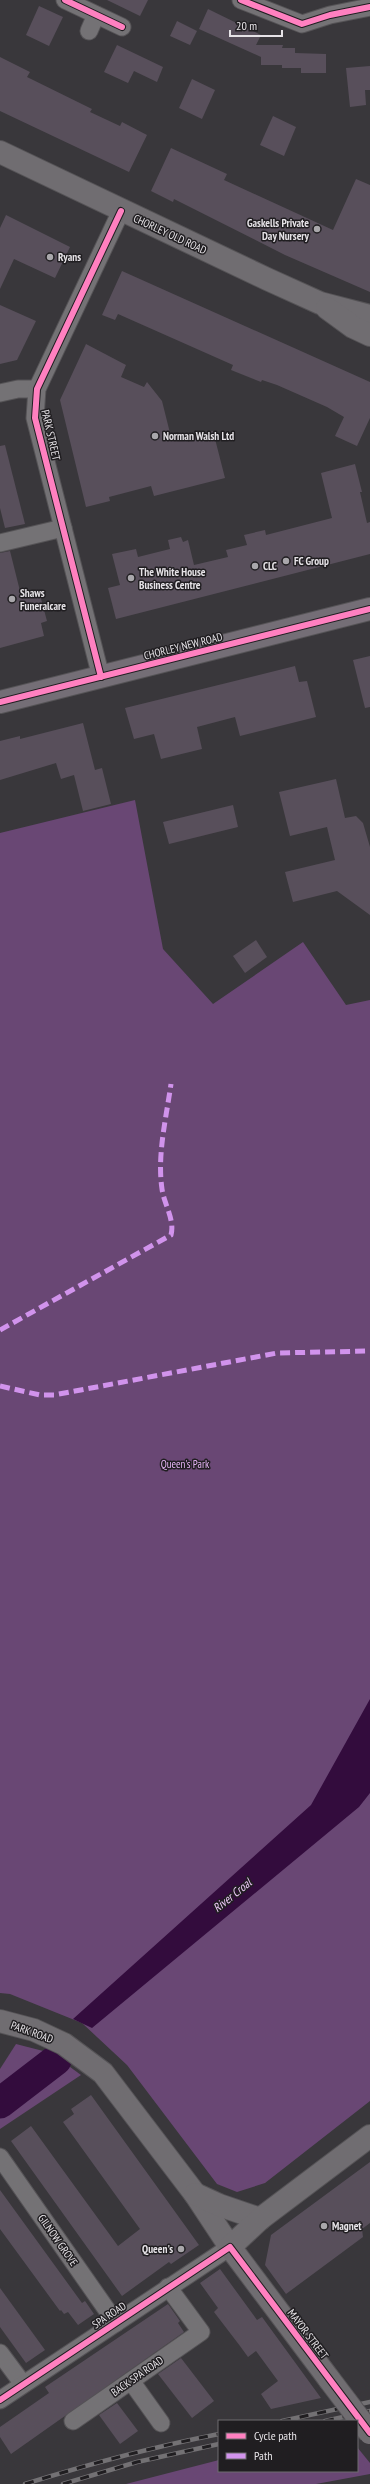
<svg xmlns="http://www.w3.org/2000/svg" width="370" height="2484" viewBox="0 0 370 2484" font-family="'PT Sans Narrow',sans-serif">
<rect width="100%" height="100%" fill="#39373b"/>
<g fill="#694774">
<path d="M135 800 163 949 213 1004 303 942 346 1005 370 1000V2101L265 2183 237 2192 217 2184 127 2065 82 2023 10 1994 0 1993V833Z"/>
<path d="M16 2044 51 2053 81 2075 0 2129V2069Z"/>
<path d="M357 2447 370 2463V2474L316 2484H126L219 2460V2471H357Z"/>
</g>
<path fill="#330c3d" d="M370 1699V1793L359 1807 92 2028 73 2019 311 1805Z"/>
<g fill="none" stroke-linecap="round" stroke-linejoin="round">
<path stroke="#330c3d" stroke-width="31" d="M0 2103 56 2060"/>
</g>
<g fill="#584f5b">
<path d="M107 0H148L140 16Z"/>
<path d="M39 6 63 17 49 46 26 35Z"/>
<path d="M208 9 261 35 256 45H283L282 48H295V53L326 54V73H301V68H282V65H261V57L199 29Z"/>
<path d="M177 21 197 31 190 45 170 36Z"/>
<path d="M117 45 163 67 157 82 134 71 128 83 104 72Z"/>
<path d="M0 57 30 72 27 77 92 109 90 112 120 126 122 122 147 135 129 172 0 111Z"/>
<path d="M370 66V90H365L366 105 350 107 346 68Z"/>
<path d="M192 79 215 90 202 119 179 108Z"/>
<path d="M273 116 296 127 284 156 260 145Z"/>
<path d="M171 148 227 174 224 180 333 230 356 179 370 185V292L285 255 174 199 173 202 151 191Z"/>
<path d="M6 215 70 247 55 278 14 259 0 289V228Z"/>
<path d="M122 271 370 382V418L357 446 335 436 344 417 327 407 277 385 262 380 261 382 231 370 233 365 118 314 115 320 102 315Z"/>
<path d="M0 305 36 321 17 360 0 364Z"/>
<path d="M86 344 126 365 121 377 144 387 147 382 162 401 172 441 213 431 225 478 154 496 151 486 109 497 110 501 86 507 60 400Z"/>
<path d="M5 445 25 524 5 528 0 508V446Z"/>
<path d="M355 464 362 492H360L367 523 370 522V554L116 619 108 588 120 585 112 554 136 549 138 557 170 549 168 540 181 537 183 542 188 540 194 565 228 557 226 550 247 545 244 535 265 530 266 535 332 518 321 473Z"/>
<path d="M10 551 22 599 40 595 47 621 41 623 44 636 0 648V553Z"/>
<path d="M370 656V707L365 708 353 660Z"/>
<path d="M295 666 299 682 307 681 316 717 240 736 235 717 197 727 202 749 161 759 154 734 134 739 125 708Z"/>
<path d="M83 723 95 770 102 768 111 804 83 811 74 775 61 779 56 763 0 780V741L20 736V739Z"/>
<path d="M336 779 345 818 356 816 363 823 370 847V915L337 891 293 902 285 872 335 860 327 827 290 836 279 792Z"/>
<path d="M233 805 238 827 169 844 163 822Z"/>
<path d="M256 940 267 957 245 973 233 956Z"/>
<path d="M91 2095 199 2245 171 2264 169 2262 122 2296 11 2141 31 2126 118 2246 140 2229 63 2122 74 2114 71 2109Z"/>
<path d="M370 2162V2223L362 2229 363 2237 286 2294 265 2265 271 2235Z"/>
<path d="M0 2190 82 2303 85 2301 94 2314 78 2325 68 2312 64 2314 61 2310 60 2311 0 2229Z"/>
<path d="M220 2269 257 2320 262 2317 321 2398 271 2409 261 2394 278 2381 256 2351 248 2357 240 2346 214 2312 218 2308 200 2283Z"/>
<path d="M0 2288 45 2350 26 2363 0 2327Z"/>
<path d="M168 2304 180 2321 178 2323 184 2332 11 2454 0 2437V2427L49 2393 45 2387Z"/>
<path d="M181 2358 214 2401 192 2418 158 2374Z"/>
<path d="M117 2403 138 2431 120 2444 99 2415Z"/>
</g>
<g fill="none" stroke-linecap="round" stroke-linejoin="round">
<g stroke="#555356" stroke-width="19">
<g id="street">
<path d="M65 0 122 27"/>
<path d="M241 0 302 24 330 15 370 7"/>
<path d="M89 31 96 15"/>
<path d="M0 393 18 389H37"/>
<path d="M0 543 63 528"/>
<path d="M101 677 35 418 37 389 121 211"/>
<path d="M0 2157 116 2323"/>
<path d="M0 2353 23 2384"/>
<path d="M131 2381 161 2423"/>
<path d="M0 2400 230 2247"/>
<path d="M73 2421 201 2332 168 2287"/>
</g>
</g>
<g stroke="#555356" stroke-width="24">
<g id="secondary">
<path d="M0 152 267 279 320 303 370 316"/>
<path d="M327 308 353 327 370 335"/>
<path d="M0 2021 34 2030 64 2044 103 2073 195 2194 230 2247 329 2379"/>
<path d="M195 2194 219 2205 260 2219"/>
<path d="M230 2247 260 2219 370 2136"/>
</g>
</g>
<g stroke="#555356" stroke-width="24">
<path id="primary" d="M0 702 370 609"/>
</g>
<use href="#street" stroke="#747275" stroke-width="17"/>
<use href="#secondary" stroke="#706d71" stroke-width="22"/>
<use href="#primary" stroke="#746e76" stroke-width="22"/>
<g stroke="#737174" stroke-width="4.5">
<g id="rail">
<path d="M282 2421 370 2402"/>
<path d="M325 2421 370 2411"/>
<path d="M25 2484C89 2464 153 2447 219 2434"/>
<path d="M63 2484 137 2462 219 2444"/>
</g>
</g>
<use href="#rail" stroke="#201e21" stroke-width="3" stroke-dasharray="9" stroke-linecap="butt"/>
<g stroke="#555356" stroke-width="24" stroke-linecap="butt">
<path id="secondary-bridge" d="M329 2379 370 2433"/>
</g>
<use href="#secondary-bridge" stroke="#706d71" stroke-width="22"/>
<g stroke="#d193ec" stroke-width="5" stroke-dasharray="10 5" stroke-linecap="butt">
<path d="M0 1330 171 1235C175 1220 164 1204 162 1189 157 1155 166 1119 171 1084"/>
<path d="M0 1386 40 1395H54L277 1353 370 1351"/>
</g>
<g stroke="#201e21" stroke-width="8">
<g id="cycleway">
<path d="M65 0 122 27"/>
<path d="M241 0 302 24 330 15 370 7"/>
<path d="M101 677 35 418 37 389 121 211"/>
<path d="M0 702 370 609"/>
<path d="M0 2400 230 2247 370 2433"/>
</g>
</g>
<use href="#cycleway" stroke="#ff80c0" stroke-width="6"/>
</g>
<g fill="#a9a7ab" stroke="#201e21" stroke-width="1.5">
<circle cx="317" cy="229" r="4"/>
<circle cx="50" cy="257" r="4"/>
<circle cx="155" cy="436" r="4"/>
<circle cx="286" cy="561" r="4"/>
<circle cx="255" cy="566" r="4"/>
<circle cx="131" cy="578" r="4"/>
<circle cx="12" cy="599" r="4"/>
<circle cx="324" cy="2226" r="4"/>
<circle cx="181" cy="2249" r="4"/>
</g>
<g text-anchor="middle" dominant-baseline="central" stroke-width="3" stroke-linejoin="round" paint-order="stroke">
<g font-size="11" font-weight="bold" fill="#e6e3e7" stroke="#201e21" text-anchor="start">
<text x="309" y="223" text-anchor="end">Gaskells Private<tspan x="309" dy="13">Day Nursery</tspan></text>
<text x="58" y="257">Ryans</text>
<text x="163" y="436">Norman Walsh Ltd</text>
<text x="294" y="561">FC Group</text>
<text x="263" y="566">CLC</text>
<text x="139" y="572">The White House<tspan x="139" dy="13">Business Centre</tspan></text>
<text x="20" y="593">Shaws<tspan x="20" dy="13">Funeralcare</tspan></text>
<text x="332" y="2226">Magnet</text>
<text x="173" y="2249" text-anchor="end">Queen's</text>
</g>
<g font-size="11" fill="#e6e3e7" stroke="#201e21">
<text transform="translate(170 234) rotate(25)">CHORLEY OLD ROAD</text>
<text transform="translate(51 435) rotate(77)">PARK STREET</text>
<text transform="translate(183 646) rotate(-14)">CHORLEY NEW ROAD</text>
<text transform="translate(32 2032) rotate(20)">PARK ROAD</text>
<text transform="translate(58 2240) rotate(55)">GILNOW GROVE</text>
<text transform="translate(109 2315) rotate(-34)">SPA ROAD</text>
<text transform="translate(308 2334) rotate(53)">MAYOR STREET</text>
<text transform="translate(137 2376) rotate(-35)">BACK SPA ROAD</text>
</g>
<g font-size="11" fill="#e7b5f7" stroke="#201e21">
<text x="185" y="1464">Queen's Park</text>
</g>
<g font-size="12" font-style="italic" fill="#eec9fa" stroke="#201e21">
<text transform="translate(232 1895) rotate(-39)">River Croal</text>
</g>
</g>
<rect x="218" y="2420" width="140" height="52" fill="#201e21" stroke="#6f6d70"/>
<rect x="226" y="2433" width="20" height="6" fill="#ff80c0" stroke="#6f6d70"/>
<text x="254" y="2440" font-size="12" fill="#e6e3e7">Cycle path</text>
<rect x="226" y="2453" width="20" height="6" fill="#d193ec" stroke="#6f6d70"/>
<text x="254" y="2460" font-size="12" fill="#e6e3e7">Path</text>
<path d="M230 30v6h52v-6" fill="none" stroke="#e6e3e7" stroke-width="2"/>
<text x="236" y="30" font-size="12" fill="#e6e3e7" stroke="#201e21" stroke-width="3" paint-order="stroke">20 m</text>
</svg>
